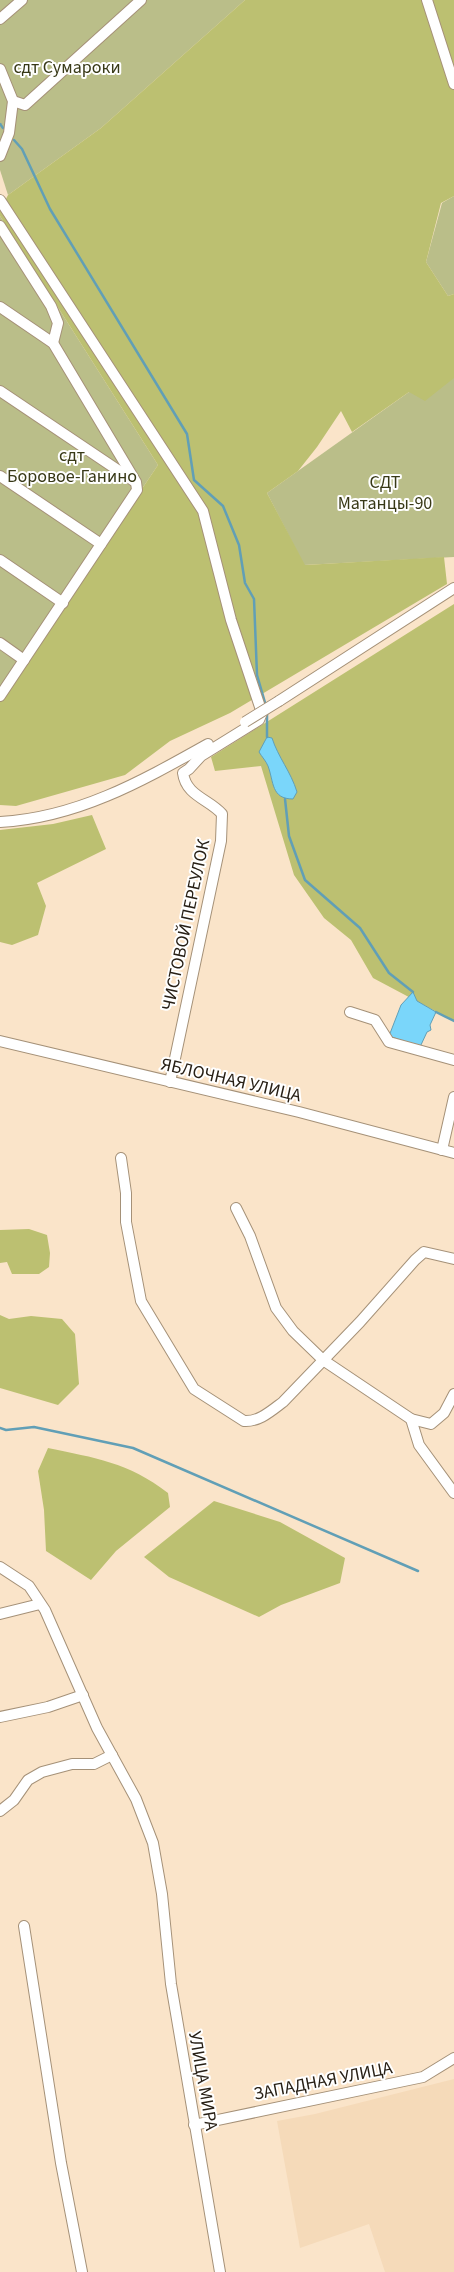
<svg xmlns="http://www.w3.org/2000/svg" width="454" height="2272" viewBox="0 0 454 2272" font-family="'Source Sans 3',sans-serif">
<rect width="100%" height="100%" fill="#fae4c9"/>
<path fill="#f5dab9" d="M454 2079V2272H385L369 2224 300 2248 277 2121 315 2114Z"/>
<g fill="#babe89">
<path d="M0 0H245L101 128 8 195 0 170Z"/>
<path d="M454 196V294L448 296 426 262 442 203Z"/>
<path d="M0 216 158 465 0 700Z"/>
<path d="M454 360V557L304 565 267 493Z"/>
</g>
<g fill="#bcc071">
<path d="M245 0H454V196L441 203 426 262 448 296 454 294V378L425 401 409 392 352 432 341 411 317 447 298 471 267 493 305 565 444 557 447 584 230 713 170 741 125 775 16 806 0 805V700L158 465 0 216V211L8 195 101 128Z"/>
<path d="M454 604V1021L373 978 351 940 324 918 294 875 261 766 215 771 211 757Z"/>
<path d="M92 815 106 849 37 883 46 906 38 935 12 945 0 942V830L53 824Z"/>
<path d="M29 1229 47 1235 50 1253 49 1267 39 1274H12L7 1262 0 1263V1230Z"/>
<path d="M0 1315 9 1319 31 1316 62 1319 75 1334 79 1384 58 1405 0 1388Z"/>
<path d="M48 1448C95 1458 128 1462 168 1493L170 1507 116 1551 91 1580 46 1551 44 1510 38 1471Z"/>
<path d="M214 1501 280 1522 345 1558 340 1583 281 1605 259 1617 169 1577 144 1557Z"/>
</g>
<g fill="#7ad6fa" stroke="#619fb6">
<path d="M267 737 272 738C278 757 291 772 297 792L293 799C271 799 274 782 268 766 266 761 262 757 259 752Z"/>
<path d="M413 992 417 1001 436 1012 430 1025 431 1030 427 1032 420 1047 389 1036 401 1005Z"/>
</g>
<g fill="none" stroke-linecap="round" stroke-linejoin="round">
<g stroke="#619fb6" stroke-width="2.5">
<path d="M0 124 3 128"/>
<path d="M14 140 22 149 50 209 187 434 194 480 223 506 239 545 245 583 254 599 257 675 266 706"/>
<path d="M267 737V711"/>
<path d="M285 799 289 836 305 880 360 928 389 973 413 992"/>
<path d="M436 1012 454 1021"/>
<path d="M0 1428 6 1430 34 1427 133 1448 418 1571"/>
</g>
<g stroke="#a59178" stroke-width="12">
<g id="minor">
<path d="M427 0 454 84"/>
<path d="M0 19 22 0"/>
<path d="M0 69 13 101 9 133 0 156"/>
<path d="M13 101 25 105 141 0"/>
<path d="M0 200 203 511 231 620 262 713 259 720 201 756 189 769 183 773C186 796 209 799 222 814L221 841 170 1082"/>
<path d="M0 226 51 306 58 323 53 343"/>
<path d="M0 307 53 343 136 482 137 490 0 696"/>
<path d="M0 391 134 481"/>
<path d="M0 476 101 544"/>
<path d="M0 560 63 603"/>
<path d="M0 643 24 660"/>
<path d="M279 701 454 588"/>
<path d="M0 822C77 818 142 781 208 744"/>
<path d="M350 1012 375 1020 389 1042 454 1060"/>
<path d="M0 1041 299 1112 454 1153"/>
<path d="M442 1150 454 1097"/>
<path d="M121 1158 126 1193V1222L141 1301 194 1389 244 1421C259 1422 271 1411 283 1402L360 1322 415 1260 424 1252 454 1259"/>
<path d="M236 1208 250 1236 276 1308 293 1331 323 1360 411 1419 431 1424 444 1413 454 1394"/>
<path d="M411 1419 419 1445 454 1493"/>
<path d="M0 1567 29 1586 45 1610 97 1728 136 1799 153 1843 162 1894 171 1984 220 2272"/>
<path d="M0 1614 40 1604"/>
<path d="M0 1717 48 1707 83 1695"/>
<path d="M0 1811 14 1800 28 1780 42 1772 72 1764H94L112 1755"/>
<path d="M24 1926 61 2163 82 2272"/>
<path d="M194 2125 423 2077 454 2058"/>
</g>
</g>
<use href="#minor" stroke="#fff" stroke-width="10"/>
<g stroke="#a59178" stroke-width="12" stroke-linecap="butt">
<path id="minor-bridge" d="M245 722 279 701"/>
</g>
<use href="#minor-bridge" stroke="#fff" stroke-width="10"/>
</g>
<g text-anchor="middle" dominant-baseline="central" stroke-width="4" stroke-linejoin="round" paint-order="stroke">
<g font-size="18" fill="#383917" stroke="#fff">
<text x="67" y="67">сдт Сумароки</text>
<text x="72" y="455">сдт<tspan x="72" dy="21">Боровое-Ганино</tspan></text>
<text x="385" y="482">СДТ<tspan x="385" dy="21">Матанцы-90</tspan></text>
</g>
<g font-size="18" fill="#282016" stroke="#fff">
<text transform="translate(186 925) rotate(-78)">ЧИСТОВОЙ ПЕРЕУЛОК</text>
<text transform="translate(231 1080) rotate(13)">ЯБЛОЧНАЯ УЛИЦА</text>
<text transform="translate(203 2081) rotate(80)">УЛИЦА МИРА</text>
<text transform="translate(323 2081) rotate(-11)">ЗАПАДНАЯ УЛИЦА</text>
</g>
</g>
</svg>
